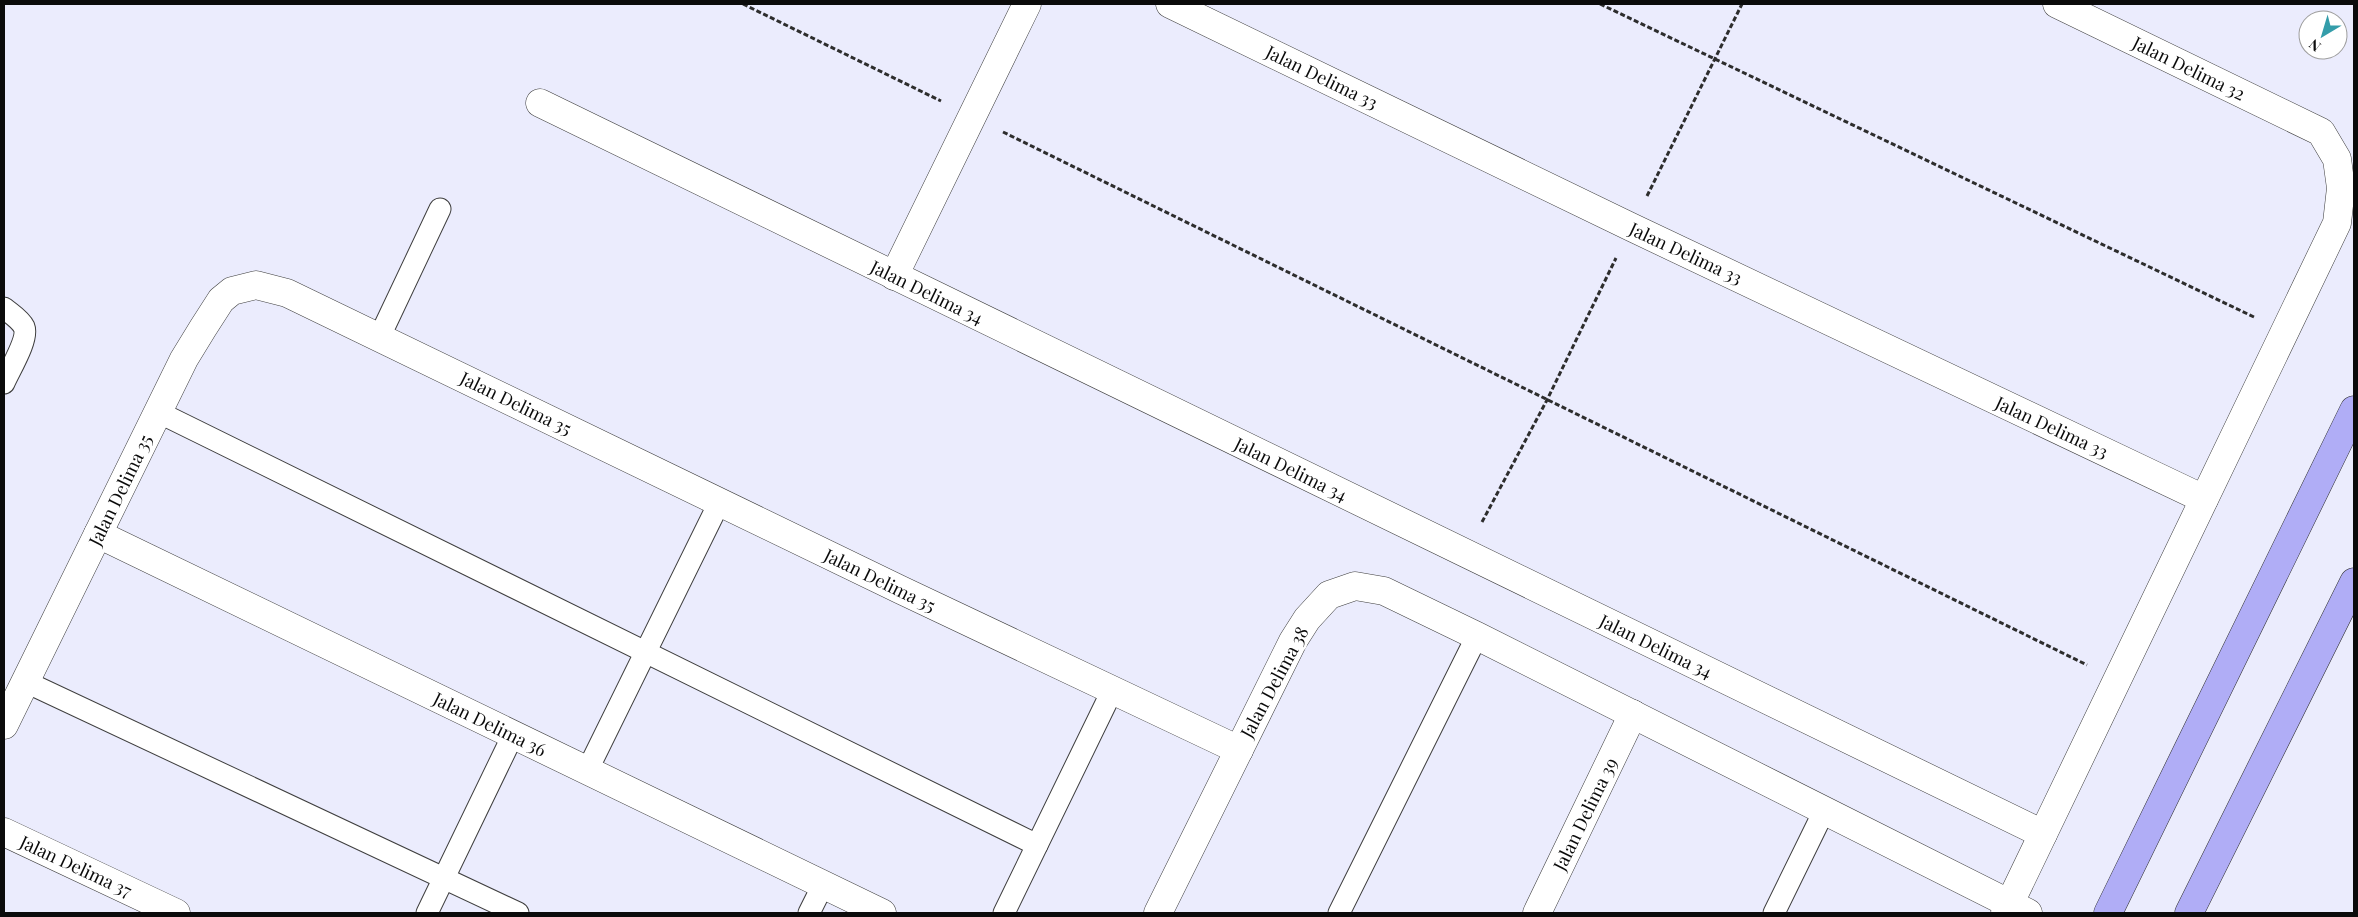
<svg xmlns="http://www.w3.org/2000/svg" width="2358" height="917" viewBox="0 0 2358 917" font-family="'Playfair Display',serif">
<rect width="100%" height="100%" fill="#ebecfd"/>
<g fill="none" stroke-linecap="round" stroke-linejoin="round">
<g stroke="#3e3e3e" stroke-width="23">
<g id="lane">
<path d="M4 308C11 314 20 319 24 327 29 339 9 371 4 383"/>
<path d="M379 338 440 209"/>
<path d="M158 412 1037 845"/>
<path d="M24 681 518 913"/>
<path d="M587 771 720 501"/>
<path d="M427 913 513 735"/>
<path d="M809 913 823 885"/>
<path d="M1004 913 1112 691"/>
<path d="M1339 913 1477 636"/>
<path d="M1774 913 1824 811"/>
</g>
</g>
<g stroke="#3e3e3e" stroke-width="29">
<g id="street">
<path d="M1170 4 1631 227 2204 499"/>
<path d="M540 103 2043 834"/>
<path d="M894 276 1027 4"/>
<path d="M98 534 882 913"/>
<path d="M4 725 184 359 203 328 221 300 232 291 256 285 287 293 901 590 1239 750"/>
<path d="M4 832 176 913"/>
<path d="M1158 913 1293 641 1307 619 1329 595 1355 586 1384 591 1477 636 2028 913"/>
<path d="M1537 913 1633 714"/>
<path d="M2005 913 2337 223 2341 188 2337 159 2321 132 2057 4"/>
</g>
</g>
<g stroke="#2d2d2d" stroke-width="29">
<g id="secondary">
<path d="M2108 913 2354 410"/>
<path d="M2189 913 2354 582"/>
</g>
</g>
<g stroke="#2d2d2d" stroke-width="3" stroke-dasharray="5 2.5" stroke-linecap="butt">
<path d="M743 4 941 101"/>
<path d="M1600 4 2254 317"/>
<path d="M1003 132 2087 665"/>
<path d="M1647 196 1742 4"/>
<path d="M1482 522 1547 400 1616 258"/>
</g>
<use href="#lane" stroke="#fff" stroke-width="21"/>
<use href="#street" stroke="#fff" stroke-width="28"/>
<use href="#secondary" stroke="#b0adf6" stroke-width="28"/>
</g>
<g text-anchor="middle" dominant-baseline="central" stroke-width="5" stroke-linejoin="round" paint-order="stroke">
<g font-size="18" fill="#0b0b0b" stroke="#fff">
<text transform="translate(2189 68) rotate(26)">Jalan Delima 32</text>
<text transform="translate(1322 77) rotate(26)">Jalan Delima 33</text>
<text transform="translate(1686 253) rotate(25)">Jalan Delima 33</text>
<text transform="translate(927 292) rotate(26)">Jalan Delima 34</text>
<text transform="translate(516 403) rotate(26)">Jalan Delima 35</text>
<text transform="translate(2052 427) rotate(25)">Jalan Delima 33</text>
<text transform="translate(1291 469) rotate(26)">Jalan Delima 34</text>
<text transform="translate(120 490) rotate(-64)">Jalan Delima 35</text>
<text transform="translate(880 580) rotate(26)">Jalan Delima 35</text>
<text transform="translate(1656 646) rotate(26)">Jalan Delima 34</text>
<text transform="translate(1274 682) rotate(-62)">Jalan Delima 38</text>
<text transform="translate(490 724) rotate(26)">Jalan Delima 36</text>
<text transform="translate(1585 814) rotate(-64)">Jalan Delima 39</text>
<text transform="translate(76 866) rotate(25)">Jalan Delima 37</text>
</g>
</g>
<rect width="2358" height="917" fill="none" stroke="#0b0b0b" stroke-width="10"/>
<g transform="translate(2323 35) rotate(218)"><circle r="24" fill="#ffffff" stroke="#9d9d9d"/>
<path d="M0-4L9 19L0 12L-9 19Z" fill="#349daa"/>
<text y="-8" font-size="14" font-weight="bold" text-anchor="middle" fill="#0b0b0b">N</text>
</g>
</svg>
